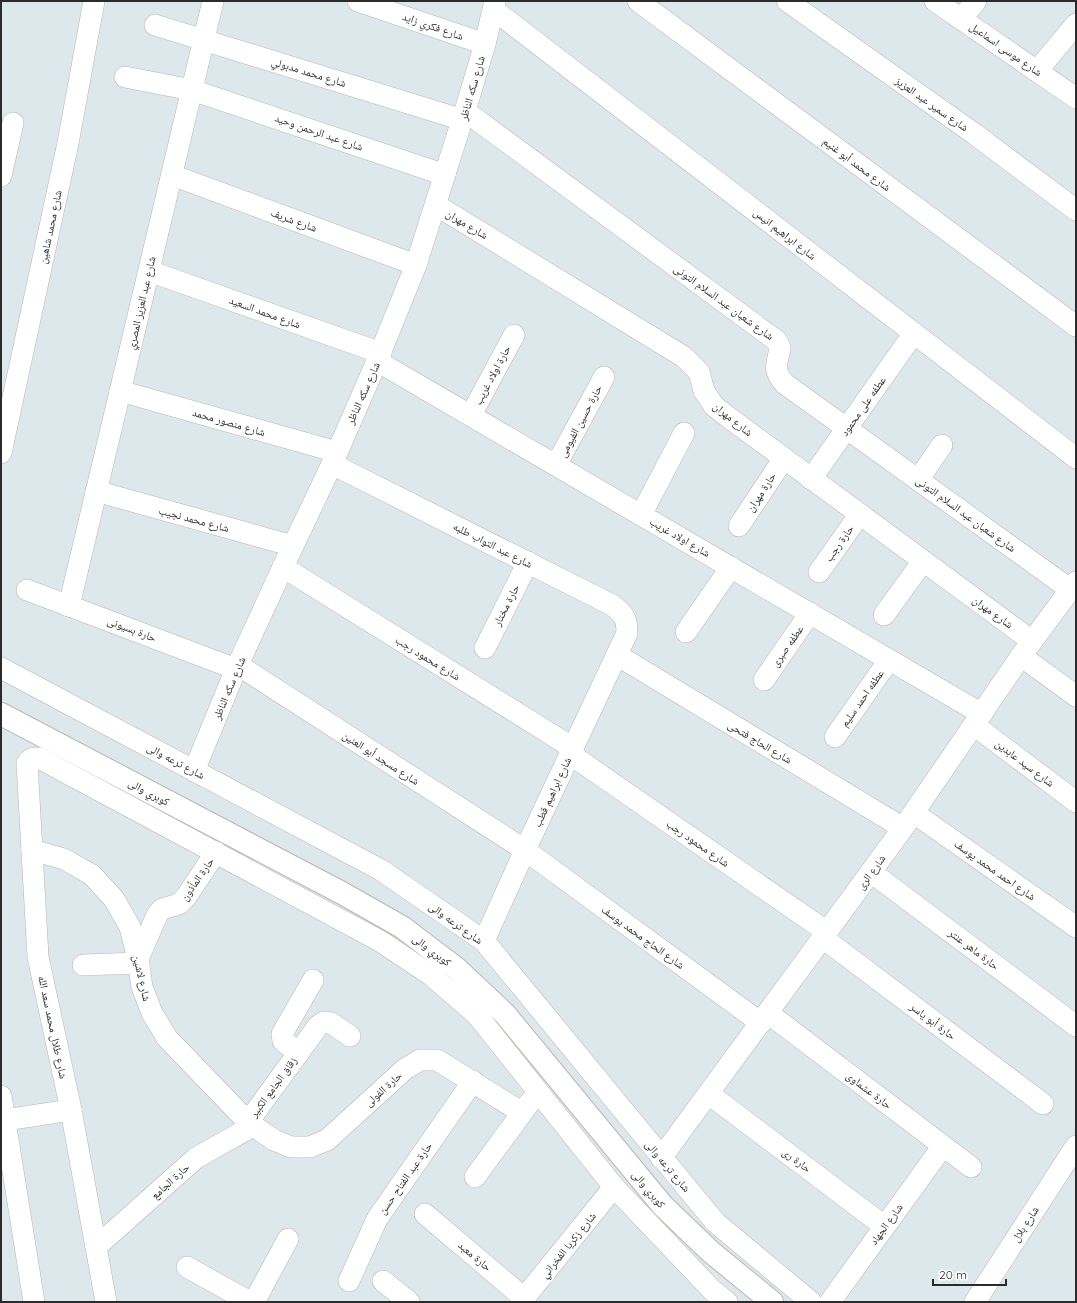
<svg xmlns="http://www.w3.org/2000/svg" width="1077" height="1303" viewBox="0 0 1077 1303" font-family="Quicksand,'Noto Naskh Arabic',sans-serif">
<rect width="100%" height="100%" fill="#dde8ed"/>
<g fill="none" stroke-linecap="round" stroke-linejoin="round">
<g stroke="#bbb5ad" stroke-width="22">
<g id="minor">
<path d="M358 1 485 44"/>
<path d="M638 1 1076 326"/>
<path d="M787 1 976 135 1076 210"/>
<path d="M935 1 1076 98"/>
<path d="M494 10 1076 458"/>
<path d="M961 19 976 1"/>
<path d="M155 25 463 120"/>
<path d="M1037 71 1076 24"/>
<path d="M125 77 192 90 445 175"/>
<path d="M465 111 777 341 780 348C777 365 772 370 785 384L1071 590"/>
<path d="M172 175 416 265"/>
<path d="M1 176 13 123"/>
<path d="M436 205 684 357 699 372 704 391 714 406 728 417 1032 641"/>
<path d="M149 271 381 353"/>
<path d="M377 361 982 714"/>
<path d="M120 391 337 452"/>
<path d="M471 415 514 335"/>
<path d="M1 453 68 143 94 1"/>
<path d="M332 464 612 605C624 614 627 618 627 633L525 850 484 941"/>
<path d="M556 465 604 377"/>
<path d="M811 479 914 333"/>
<path d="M918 480 942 445"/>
<path d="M96 491 293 546"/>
<path d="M641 515 684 433"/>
<path d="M739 526 784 458"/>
<path d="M283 567 573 748"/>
<path d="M819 572 860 514"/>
<path d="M27 590 236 669"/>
<path d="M69 606 213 1"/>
<path d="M884 615 923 561"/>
<path d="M686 632 731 567"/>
<path d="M485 648 528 562"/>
<path d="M617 655 903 828"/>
<path d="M1021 656 1076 696"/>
<path d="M238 665 525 850 761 1023"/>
<path d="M1 668 381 870 484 941 715 1222 811 1302"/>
<path d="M764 680 810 613"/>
<path d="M974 725 1076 802"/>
<path d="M835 737 889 660"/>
<path d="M570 754 827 932"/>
<path d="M194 771 236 669 283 567 332 464 377 361 416 265 465 111 485 44 495 1"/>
<path d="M914 813 1076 927"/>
<path d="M32 850 64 859 92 875 114 899 130 927 138 959 142 987 152 1013 167 1038 248 1122 274 1140 291 1147H310L327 1140 405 1069 420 1060H437L521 1112"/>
<path d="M871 872 1076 1026"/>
<path d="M823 938 1043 1104"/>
<path d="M138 959 157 915 162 909 179 904 186 897 216 852"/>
<path d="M83 965 138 963"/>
<path d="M768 1013 971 1167"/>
<path d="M299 1053 283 1041 282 1034 313 980"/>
<path d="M709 1094 884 1226"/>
<path d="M1 1096 34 1302"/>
<path d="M5 1120 71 1110"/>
<path d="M248 1122 318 1026 324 1022 331 1023 350 1036"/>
<path d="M661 1158 903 828 1021 656 1076 582"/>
<path d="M475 1177 530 1102"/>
<path d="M425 1214 524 1298"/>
<path d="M96 1247 196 1158 253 1126"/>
<path d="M187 1267 250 1302"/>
<path d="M349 1281 377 1219 473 1081"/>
<path d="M383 1281 409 1302"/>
<path d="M106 1302 71 1110 38 957 27 763C31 758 33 758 39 758L380 941 431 975 477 1015 614 1187 712 1290 727 1302"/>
<path d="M254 1302 288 1239"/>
<path d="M521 1302 614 1187"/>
<path d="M830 1302 943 1146"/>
<path d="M975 1302 1076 1146"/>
</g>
</g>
<g stroke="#bbb5ad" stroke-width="24">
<path id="secondary" d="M1 714 342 893 402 927 456 968 505 1014 663 1206 711 1252 772 1302"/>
</g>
<use href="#minor" stroke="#fff" stroke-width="21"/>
<use href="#secondary" stroke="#fff" stroke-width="22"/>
</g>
<g text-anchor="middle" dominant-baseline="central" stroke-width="3.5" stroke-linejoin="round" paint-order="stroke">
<g font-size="11" fill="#2b2b2b" stroke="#fff">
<text transform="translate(433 26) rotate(19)">شارع فكري زايد</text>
<text transform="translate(1006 49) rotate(35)">شارع موسى اسماعيل</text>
<text transform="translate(309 72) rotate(17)">شارع محمد مدبولي</text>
<text transform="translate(472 88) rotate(-74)">شارع سكه الناظر</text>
<text transform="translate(932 104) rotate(35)">شارع سمير عبد العزيز</text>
<text transform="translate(319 132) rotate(19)">شارع عبد الرحمن وحيد</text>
<text transform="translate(857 164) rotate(37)">شارع محمد أبو غنيم</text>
<text transform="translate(294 220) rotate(20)">شارع شريف</text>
<text transform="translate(467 224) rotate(31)">شارع مهران</text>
<text transform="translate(50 227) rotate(-78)">شارع محمد شاهين</text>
<text transform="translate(785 234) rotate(38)">شارع ابراهيم انيس</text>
<text transform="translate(724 302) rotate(36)">شارع شعبان عبد السلام التونى</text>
<text transform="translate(141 303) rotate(-77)">شارع عبد العزيز المصري</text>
<text transform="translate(265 312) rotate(20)">شارع محمد السعيد</text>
<text transform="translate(492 375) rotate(-62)">حارة اولاد غريب</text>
<text transform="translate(363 393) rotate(-66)">شارع سكه الناظر</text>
<text transform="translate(863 406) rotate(-55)">عطفه على محمود</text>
<text transform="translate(733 419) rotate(39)">شارع مهران</text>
<text transform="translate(580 421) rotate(-62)">حارة حسين الفيومى</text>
<text transform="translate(229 422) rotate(16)">شارع منصور محمد</text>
<text transform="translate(761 492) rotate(-57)">حارة مهران</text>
<text transform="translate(966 514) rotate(36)">شارع شعبان عبد السلام التونى</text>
<text transform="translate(194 519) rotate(15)">شارع محمد نجيب</text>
<text transform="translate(680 537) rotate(30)">شارع اولاد غريب</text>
<text transform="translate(839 543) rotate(-55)">حارة رجب</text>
<text transform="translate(493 545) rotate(27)">شارع عبد التواب طلبه</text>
<text transform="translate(506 605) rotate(-63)">حارة مختار</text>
<text transform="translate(993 612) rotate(36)">شارع مهران</text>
<text transform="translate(132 629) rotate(21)">حارة بسيونى</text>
<text transform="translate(787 646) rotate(-55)">عطفه صبرى</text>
<text transform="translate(428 658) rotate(32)">شارع محمود رجب</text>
<text transform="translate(229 688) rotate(-67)">شارع سكه الناظر</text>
<text transform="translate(862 698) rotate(-55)">عطفه احمد سليم</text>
<text transform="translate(760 742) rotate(31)">شارع الحاج فتحى</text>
<text transform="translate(381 758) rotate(33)">شارع مسجد أبو العنين</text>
<text transform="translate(176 761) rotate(28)">شارع ترعه والى</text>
<text transform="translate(1025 763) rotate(37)">شارع سيد عابدين</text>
<text transform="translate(149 792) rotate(28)">كوبري والى</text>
<text transform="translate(552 792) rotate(-65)">شارع ابراهيم قطب</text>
<text transform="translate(698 843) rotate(35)">شارع محمود رجب</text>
<text transform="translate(995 870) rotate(35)">شارع احمد محمد يوسف</text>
<text transform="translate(871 872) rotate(-54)">شارع الرى</text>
<text transform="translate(197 879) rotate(-55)">حارة المأذون</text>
<text transform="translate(456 923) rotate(36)">شارع ترعه والى</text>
<text transform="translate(643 937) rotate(36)">شارع الحاج محمد يوسف</text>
<text transform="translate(974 949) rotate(37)">حارة ماهر عنتر</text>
<text transform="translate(432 950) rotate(37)">كوبري والى</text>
<text transform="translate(142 978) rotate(77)">شارع لاشين</text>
<text transform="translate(933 1021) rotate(37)">حارة أبو ياسر</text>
<text transform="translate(53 1027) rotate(78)">شارع طلال محمد سعد الله</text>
<text transform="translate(273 1087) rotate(-54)">زقاق الجامع الكبير</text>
<text transform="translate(383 1089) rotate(-42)">حارة الفولى</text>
<text transform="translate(869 1090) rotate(37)">حارة عشماوى</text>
<text transform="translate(797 1160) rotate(37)">حارة رى</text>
<text transform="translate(668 1166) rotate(50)">شارع ترعه والى</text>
<text transform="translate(405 1178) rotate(-55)">حارة عبد الفتاح حسن</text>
<text transform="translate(170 1181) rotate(-42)">حارة الجامع</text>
<text transform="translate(649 1189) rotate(50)">كوبري والى</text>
<text transform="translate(886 1224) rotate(-54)">شارع الجهاد</text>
<text transform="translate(1025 1224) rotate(-57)">شارع بلال</text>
<text transform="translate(568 1245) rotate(-51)">شارع زكريا الفخراني</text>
<text transform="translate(475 1256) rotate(40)">حارة معبد</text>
</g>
</g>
<rect width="1077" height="1303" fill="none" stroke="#2b2b2b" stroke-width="4"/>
<path d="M933 1279v6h73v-6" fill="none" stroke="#2b2b2b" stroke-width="2"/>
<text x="939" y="1279" font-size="12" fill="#2b2b2b" stroke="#ffffff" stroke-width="3" paint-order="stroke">20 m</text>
</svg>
